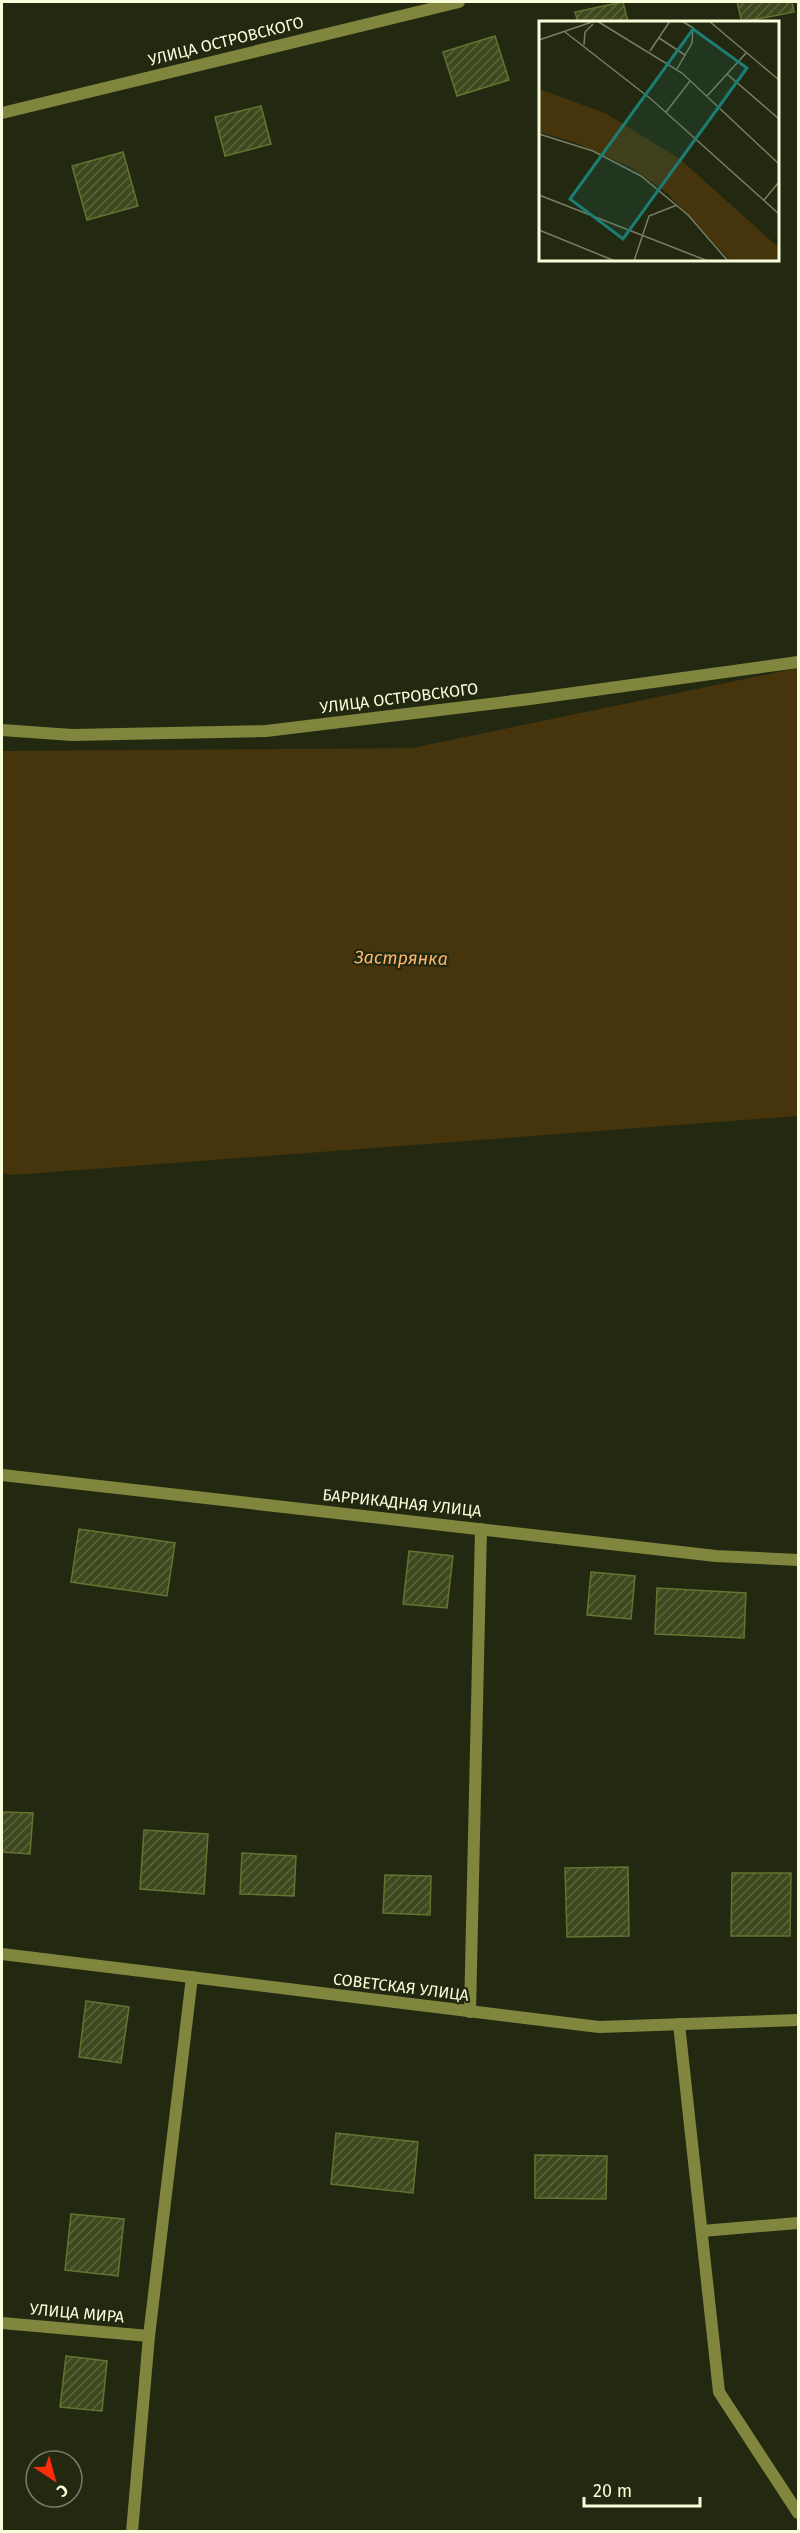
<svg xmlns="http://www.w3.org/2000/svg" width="800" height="2533" viewBox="0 0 800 2533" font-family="'Fira Sans',sans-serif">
<defs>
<pattern id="building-hatch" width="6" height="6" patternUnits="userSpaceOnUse" patternTransform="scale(1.5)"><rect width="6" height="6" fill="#3e491d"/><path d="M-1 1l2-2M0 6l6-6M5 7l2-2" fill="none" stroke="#5b643d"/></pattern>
</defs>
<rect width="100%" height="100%" fill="#232811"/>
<path fill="#46340c" d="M798 668V1116L13 1175 2 1173V751L412 748Z"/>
<g fill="url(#building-hatch)" stroke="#647430" stroke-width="1.5">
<path d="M623 2 628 22H578L575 12Z"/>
<path d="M737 2H792L794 12 742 22Z"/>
<path d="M495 36 509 80 457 96 443 52Z"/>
<path d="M261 106 271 144 225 156 215 117Z"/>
<path d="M123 152 138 206 87 220 72 166Z"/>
<path d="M79 1529 175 1543 167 1596 71 1582Z"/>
<path d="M409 1551 453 1556 447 1608 403 1604Z"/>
<path d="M591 1572 635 1576 631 1619 587 1615Z"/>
<path d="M657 1588 746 1593 744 1638 655 1634Z"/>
<path d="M2 1812 33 1813 30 1854 2 1852Z"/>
<path d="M144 1830 208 1834 204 1894 140 1889Z"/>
<path d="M242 1853 296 1856 294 1896 240 1894Z"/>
<path d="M628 1867 629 1936 567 1937 565 1868Z"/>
<path d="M732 1873H791L790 1936H731Z"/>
<path d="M385 1875 431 1876 430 1915 383 1913Z"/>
<path d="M86 2001 129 2007 121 2063 79 2057Z"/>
<path d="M336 2133 418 2142 413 2193 331 2184Z"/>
<path d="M535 2155 607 2156 606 2199 535 2198Z"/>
<path d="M71 2214 124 2219 118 2276 65 2270Z"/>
<path d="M66 2356 107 2361 102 2411 60 2407Z"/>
</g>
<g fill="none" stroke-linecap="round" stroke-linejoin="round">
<g stroke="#80863d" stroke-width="12">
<path d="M470 2012 481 1529"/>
<path d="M679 2024 719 2392 798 2513"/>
<path d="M702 2231 798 2223"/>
<path d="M132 2532 149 2336 192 1977"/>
</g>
<g stroke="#80863d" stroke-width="12">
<path d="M2 113 459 2"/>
<path d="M2 730 72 735 266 731 530 699 798 662"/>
<path d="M2 1475 716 1556 798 1560"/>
<path d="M2 1954 599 2027 798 2020"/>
<path d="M2 2323 149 2336"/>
</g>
</g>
<g text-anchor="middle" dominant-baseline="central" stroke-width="4.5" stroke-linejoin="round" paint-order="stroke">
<g font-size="16" fill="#f8fed9" stroke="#232811">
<text transform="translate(226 41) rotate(-14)">УЛИЦА ОСТРОВСКОГО</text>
<text transform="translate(399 698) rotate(-7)">УЛИЦА ОСТРОВСКОГО</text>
<text transform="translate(402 1503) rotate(6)">БАРРИКАДНАЯ УЛИЦА</text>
<text transform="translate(401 1987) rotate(7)">СОВЕТСКАЯ УЛИЦА</text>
<text transform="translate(77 2313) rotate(5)">УЛИЦА МИРА</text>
</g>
<g font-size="18" font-style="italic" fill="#fcb469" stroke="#232811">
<text transform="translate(401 958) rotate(1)">Застрянка</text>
</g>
</g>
<g transform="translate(539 21)">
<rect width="240" height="240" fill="#232811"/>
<path d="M0 68 66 92 141 138 240 227V240H192L128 172 93 147 35 121 0 111Z" fill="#46340c"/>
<path fill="none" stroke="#787e61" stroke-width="1.5" d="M58 0 143 52 240 143M170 0 240 59M26 11 112 78 240 193M120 17 146 34M0 19 56 0M45 24 46 11 54 3M111 30 131 0M138 48 153 22 154 7 143 0M188 53 240 98M168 75 208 31M127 91 151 60M0 113 54 130 102 155 149 194 189 240M0 174 169 240M225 179 240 161M0 209 76 240M95 240 110 195 138 184"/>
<path fill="#1b7d73" fill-opacity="0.15" stroke="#1b7d73" stroke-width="3" d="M154 8 208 47 84 218 31 178Z"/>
<rect width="240" height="240" fill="none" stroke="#f8fed9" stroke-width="3"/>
</g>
<rect width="800" height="2533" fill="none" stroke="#f8fed9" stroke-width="6"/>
<g transform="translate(54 2479) rotate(144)"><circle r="28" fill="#232811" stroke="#787e61" stroke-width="1.5"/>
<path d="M0-4.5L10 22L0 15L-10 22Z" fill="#fa2c09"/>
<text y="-9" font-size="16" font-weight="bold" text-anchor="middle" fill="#f8fed9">С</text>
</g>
<path d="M584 2497v9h116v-9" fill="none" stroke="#f8fed9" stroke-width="3"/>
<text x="593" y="2497" font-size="18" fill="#f8fed9" stroke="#232811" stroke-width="4.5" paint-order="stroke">20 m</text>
</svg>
